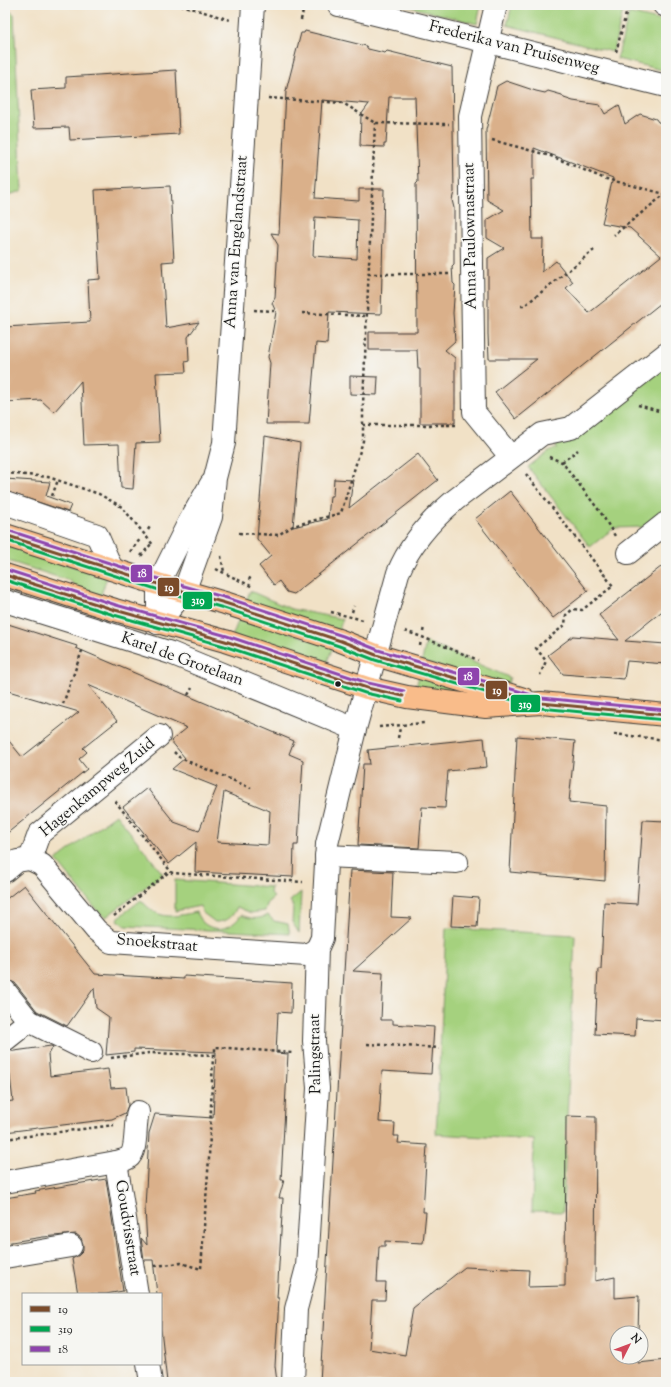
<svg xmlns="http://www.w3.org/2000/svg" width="671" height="1387" viewBox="0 0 671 1387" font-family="'Sorts Mill Goudy',serif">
<rect width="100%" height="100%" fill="#f6f6f2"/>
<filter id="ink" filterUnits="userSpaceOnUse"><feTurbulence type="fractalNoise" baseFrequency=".025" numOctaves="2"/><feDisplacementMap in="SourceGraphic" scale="8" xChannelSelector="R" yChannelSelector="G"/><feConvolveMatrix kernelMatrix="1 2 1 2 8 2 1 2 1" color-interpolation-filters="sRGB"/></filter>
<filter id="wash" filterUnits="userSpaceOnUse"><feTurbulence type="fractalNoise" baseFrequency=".012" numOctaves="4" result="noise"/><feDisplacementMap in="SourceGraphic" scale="16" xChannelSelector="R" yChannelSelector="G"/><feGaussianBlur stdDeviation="0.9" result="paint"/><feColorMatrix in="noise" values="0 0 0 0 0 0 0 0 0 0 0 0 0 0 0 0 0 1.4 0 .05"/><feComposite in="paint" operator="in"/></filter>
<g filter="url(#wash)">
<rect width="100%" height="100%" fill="#f1e1c6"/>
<g fill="#a5d17e" stroke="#60764d">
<path d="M403 5H481L477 24Z"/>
<path d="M512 5H598L623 11 613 52 507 25Z"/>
<path d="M5 11H9L14 14 22 191 5 196Z"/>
<path d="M629 13 666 22V71L617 59Z"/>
<path d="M666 363V511L645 527 614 528 590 547 528 467 550 450 556 449V441Z"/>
<path d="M5 545 107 577 100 598 83 594 70 581 5 560Z"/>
<path d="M250 591 291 609 343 619 337 634 245 604Z"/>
<path d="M240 616 333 647 325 667 232 637Z"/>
<path d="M426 642 504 675 510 678 507 686 422 661Z"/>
<path d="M419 675 496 696 415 692Z"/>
<path d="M116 814 163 874 106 917 99 913 56 860Z"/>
<path d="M175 880 271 887 270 893 274 897 268 902 265 911 251 913 237 907C232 918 227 922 215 922L203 913 200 906 175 911Z"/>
<path d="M301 892 299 933 292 922 293 906 290 901Z"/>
<path d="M141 900C159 921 172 917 196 912 204 933 229 934 241 915 251 919 257 920 268 915L274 921 288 924 290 934 125 926 117 920 119 917Z"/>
<path d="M446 928 575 935 563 1212 532 1211 534 1140 436 1134Z"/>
</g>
<g id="blocks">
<g fill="#dab08a" fill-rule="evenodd">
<path d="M305 31 366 46 368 49 385 53 387 51 452 67 454 192 452 200 454 208V264L452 266 453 283 455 285 453 313 455 341 445 350 455 358V423H420V369H418L417 350H369V332H417L416 184 418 182 415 97H389L386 144H384V147L360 146 361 115 369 104 322 100 315 198 359 201V189H384L381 314 329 312 327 344 316 343 309 424H266L270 363 268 357 276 312 272 303 275 298 278 245 271 233 279 234 286 91 301 33H304ZM315 217 358 220 357 259 313 256Z"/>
<path d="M176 70 179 134 70 140 69 127 34 128 31 90 66 88V77Z"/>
<path d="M506 81 536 91 545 93 548 91 562 95 564 98 573 101 600 105 605 114 619 105 625 124 640 114 656 119 658 122 666 124V299L516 419 495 392 537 359H489L488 334V258L504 248 487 238V220L504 210 487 200 486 130 497 86ZM534 148 613 178 602 223 630 228 661 256 589 313 566 288 573 282 556 261 542 272 543 239H532L531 179H534Z"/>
<path d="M170 186 174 261 162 262 166 328 199 322 188 337 189 361 185 362 186 372 156 373 160 442 136 443 133 489 121 488 119 444 84 445 81 381 54 412 41 400 5 402V327L90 322 88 280 100 279 95 190Z"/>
<path d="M350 376 378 377 377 395 350 394Z"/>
<path d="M265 436 300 443 293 527 328 519 330 496H333L334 479 353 480 349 508 418 454 438 480 294 594 287 592 279 581 274 585 259 566 271 556 257 539Z"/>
<path d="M5 479 50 482 46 496 71 505 68 512 5 491Z"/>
<path d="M510 491 588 591 553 618 475 519Z"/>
<path d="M666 563V608L625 641 666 644V664L627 661 624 679 563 674 548 655 573 636 619 640 599 615Z"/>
<path d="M5 623 77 646 76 648 294 741 289 754 303 760 298 845H294L293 877 195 872 196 842 169 864 123 807 147 788 174 822 199 831 217 787 172 769 185 758 171 741 187 728 88 685 117 721 83 748 87 752 79 759 87 769 5 835V736L22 757 79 712 5 690ZM224 792 270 811 268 845 217 842Z"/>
<path d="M517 736 575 741 569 802 606 806 605 881 510 872Z"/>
<path d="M484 738 487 767 448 771 445 808 422 807 419 848 358 845 363 764H370L368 750Z"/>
<path d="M643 820 666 821 665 1020 636 1018 635 1036 595 1034 598 969H601L604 902 637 904Z"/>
<path d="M350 870 393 872 391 917 412 918 353 971 383 973 381 1020H393V1024L434 1027 431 1074 382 1071 379 1122 395 1123 394 1136H399L398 1143 427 1145 423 1212H426L423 1243 385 1241V1246H379L377 1282H386L385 1300H372L369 1349 405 1355 413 1308 465 1267 529 1270 528 1287 565 1286 566 1116 596 1117 595 1281 615 1277V1298L639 1296 638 1333H617V1357H638V1363L666 1360V1382H320Z"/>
<path d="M24 885 95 974 184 979V976L292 983 291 1013 278 1012 276 1053 288 1054 281 1180H284L279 1198H283L277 1298H279L275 1366 277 1382H167L161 1329V1294H157L153 1260H144L141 1238 147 1245 145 1208 149 1133 155 1114 213 1118 216 1052 134 1049V1052L106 1055 109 1017 96 1008 94 988 67 1026 37 1011 15 983 5 979V900Z"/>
<path d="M453 896 479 898 477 927 451 926Z"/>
<path d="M51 1046 53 1047 48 1054 50 1076 108 1069 111 1088 126 1087 128 1105 125 1113 112 1119 5 1132V1102L13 1101 7 1052Z"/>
<path d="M106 1179 123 1291 106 1294H78L72 1259 79 1255 83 1251V1244L81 1238 76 1234 43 1237 5 1243V1198L36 1193 35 1191Z"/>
</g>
</g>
</g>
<g filter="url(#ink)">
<use href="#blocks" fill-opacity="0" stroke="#3c3a36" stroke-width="1"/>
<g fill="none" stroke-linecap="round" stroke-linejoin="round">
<g stroke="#3c3a36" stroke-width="24">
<g id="minor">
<path d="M339 5 666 86"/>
<path d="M496 5 470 116 474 412 510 456"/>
<path d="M664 5 666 6"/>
<path d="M5 503 97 535 112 569"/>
<path d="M628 553 666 523"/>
<path d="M5 601 171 653 355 729"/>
<path d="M158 623 184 592 211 517 215 478 224 443 253 5"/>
<path d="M158 623V584L188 524 211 484"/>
<path d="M326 856 457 862"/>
<path d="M30 859 42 865 96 930 111 942 307 955 317 949"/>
<path d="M30 859 39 834 159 736"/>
<path d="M5 871 17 861 30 859"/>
<path d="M5 991 29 1021"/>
<path d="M5 1040 29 1021 91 1052"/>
<path d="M116 1162 137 1294"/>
<path d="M5 1182 116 1162C120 1161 125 1160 128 1158 138 1151 134 1125 138 1112"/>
<path d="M5 1257 71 1246"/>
<path d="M148 1364 151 1382"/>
<path d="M293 1382 296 1309 307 1267 318 1088 314 1041 317 949 322 938 327 844 355 729 398 573C410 544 431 520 455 500L542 434 571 428 666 354"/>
</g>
</g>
<g stroke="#3c3a36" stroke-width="24">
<g id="major">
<path d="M5 535 158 584 225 603 341 641 376 655 524 699"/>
<path d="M5 575 115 610 225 641 367 688 407 697 486 707 541 703 666 715"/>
</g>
</g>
<g stroke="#3c3a36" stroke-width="2.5" stroke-dasharray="3 3" stroke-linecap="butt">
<path d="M181 5 230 20"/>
<path d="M301 20 304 6"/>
<path d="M616 52 627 10"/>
<path d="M268 98 343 103 375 123 449 124"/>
<path d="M492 140 551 156 603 178 665 194 614 235"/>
<path d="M368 274H450"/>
<path d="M521 306H524L594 250"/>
<path d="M254 310 274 311"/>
<path d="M302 313 366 316"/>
<path d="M638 405 666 413"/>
<path d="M363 425H456"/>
<path d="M549 457 562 462 601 513 615 536"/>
<path d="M562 462 578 450"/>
<path d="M5 473 48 477 99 494 122 507 154 546"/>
<path d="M526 474 613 586 582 610 573 609 566 615 565 625 536 648 546 661 540 675"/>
<path d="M52 496 58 480"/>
<path d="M148 530 151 525"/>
<path d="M239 533 278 535 293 526 341 513 363 441V405L375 123"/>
<path d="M130 552 141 538"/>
<path d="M141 556 152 543"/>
<path d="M221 556 224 572"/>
<path d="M216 569 253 587"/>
<path d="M249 580 251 576"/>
<path d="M331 612 363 620"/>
<path d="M352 612 354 606"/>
<path d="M405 631 422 637 478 660"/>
<path d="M423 632 424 627"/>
<path d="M420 646 421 640"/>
<path d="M188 695 192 688"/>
<path d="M63 704 83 648"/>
<path d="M379 727 424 723"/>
<path d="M614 734 666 740"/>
<path d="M398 738 400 728"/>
<path d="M174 752 179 757 187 761 251 788"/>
<path d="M115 801 172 873 303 882"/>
<path d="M114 916 170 871"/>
<path d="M367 1044 440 1048"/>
<path d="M111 1058 149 1053 215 1055V1047L293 1053"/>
<path d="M5 1139 114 1125"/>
<path d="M155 1266 181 1263 201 1269 209 1158 213 1055"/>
</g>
<use href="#minor" stroke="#fff" stroke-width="22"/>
<use href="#major" stroke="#f9bc8a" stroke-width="22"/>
<g stroke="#f6f6f2" stroke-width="6">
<g id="bus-1">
<path d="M5 535 158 584 225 603 341 641 376 655 541 703 666 715"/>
<path d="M5 575 115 610 225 641 367 688 403 696"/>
</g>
</g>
<g stroke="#f6f6f2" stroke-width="6">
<g id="bus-2">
<path d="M5 540 156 589 224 608 339 646 375 660 540 708 666 720"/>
<path d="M5 580 114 615 224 646 365 693 402 701"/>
</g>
</g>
<g stroke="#f6f6f2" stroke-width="6">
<g id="bus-3">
<path d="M7 530 159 579 227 598 343 636 378 650 542 698 666 710"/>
<path d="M7 570 116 605 227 636 368 683 404 691"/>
</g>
</g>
<use href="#bus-1" stroke="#7a4b2a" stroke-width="3"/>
<use href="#bus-2" stroke="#00a651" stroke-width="3"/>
<use href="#bus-3" stroke="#8e44ad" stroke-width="3"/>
</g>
</g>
<circle fill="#1c1c1c" stroke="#f6f6f2" stroke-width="1.5" cx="338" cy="684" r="3.5"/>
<g text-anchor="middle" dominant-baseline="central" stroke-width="3" stroke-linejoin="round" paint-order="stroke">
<g font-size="16" fill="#1c1c1c" stroke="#f6f6f2">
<text transform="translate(514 48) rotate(14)">Frederika van Pruisenweg</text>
<text transform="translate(471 236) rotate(-91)">Anna Paulownastraat</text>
<text transform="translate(237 242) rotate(-86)">Anna van Engelandstraat</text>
<text transform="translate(182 660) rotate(20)">Karel de Grotelaan</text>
<text transform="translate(98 788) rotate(-40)">Hagenkampweg Zuid</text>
<text transform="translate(157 944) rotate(5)">Snoekstraat</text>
<text transform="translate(316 1054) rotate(-91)">Palingstraat</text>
<text transform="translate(127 1228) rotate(81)">Goudvisstraat</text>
</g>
</g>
<g stroke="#f6f6f2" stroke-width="1.5">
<rect x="130" y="564" width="23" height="19" rx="4" fill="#8e44ad"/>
<rect x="157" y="577" width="23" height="20" rx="4" fill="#7a4b2a"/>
<rect x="182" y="591" width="31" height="19" rx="4" fill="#00a651"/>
<rect x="457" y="667" width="23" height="19" rx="4" fill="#8e44ad"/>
<rect x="485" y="680" width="23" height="20" rx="4" fill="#7a4b2a"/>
<rect x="510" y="694" width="31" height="19" rx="4" fill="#00a651"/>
</g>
<g font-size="11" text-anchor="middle" font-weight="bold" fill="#fff">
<text x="142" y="577">18</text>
<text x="169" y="591">19</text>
<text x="198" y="604">319</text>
<text x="468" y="680">18</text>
<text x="497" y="694">19</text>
<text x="525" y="708">319</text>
</g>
<rect width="671" height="1387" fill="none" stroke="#f6f6f2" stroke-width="20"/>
<rect x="22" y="1293" width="140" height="72" fill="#f6f6f2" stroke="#9f9f9c"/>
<rect x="30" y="1306" width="20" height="6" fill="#7a4b2a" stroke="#9f9f9c"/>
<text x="58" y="1313" font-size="12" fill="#1c1c1c">19</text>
<rect x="30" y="1326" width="20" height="6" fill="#00a651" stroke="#9f9f9c"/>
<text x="58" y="1333" font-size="12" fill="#1c1c1c">319</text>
<rect x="30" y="1346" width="20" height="6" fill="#8e44ad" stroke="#9f9f9c"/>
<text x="58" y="1353" font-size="12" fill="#1c1c1c">18</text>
<g transform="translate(629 1345) rotate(48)"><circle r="19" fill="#f6f6f2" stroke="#9f9f9c"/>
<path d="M0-3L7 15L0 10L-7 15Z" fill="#d1495b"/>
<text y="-6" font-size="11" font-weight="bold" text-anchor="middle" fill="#1c1c1c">N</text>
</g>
</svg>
